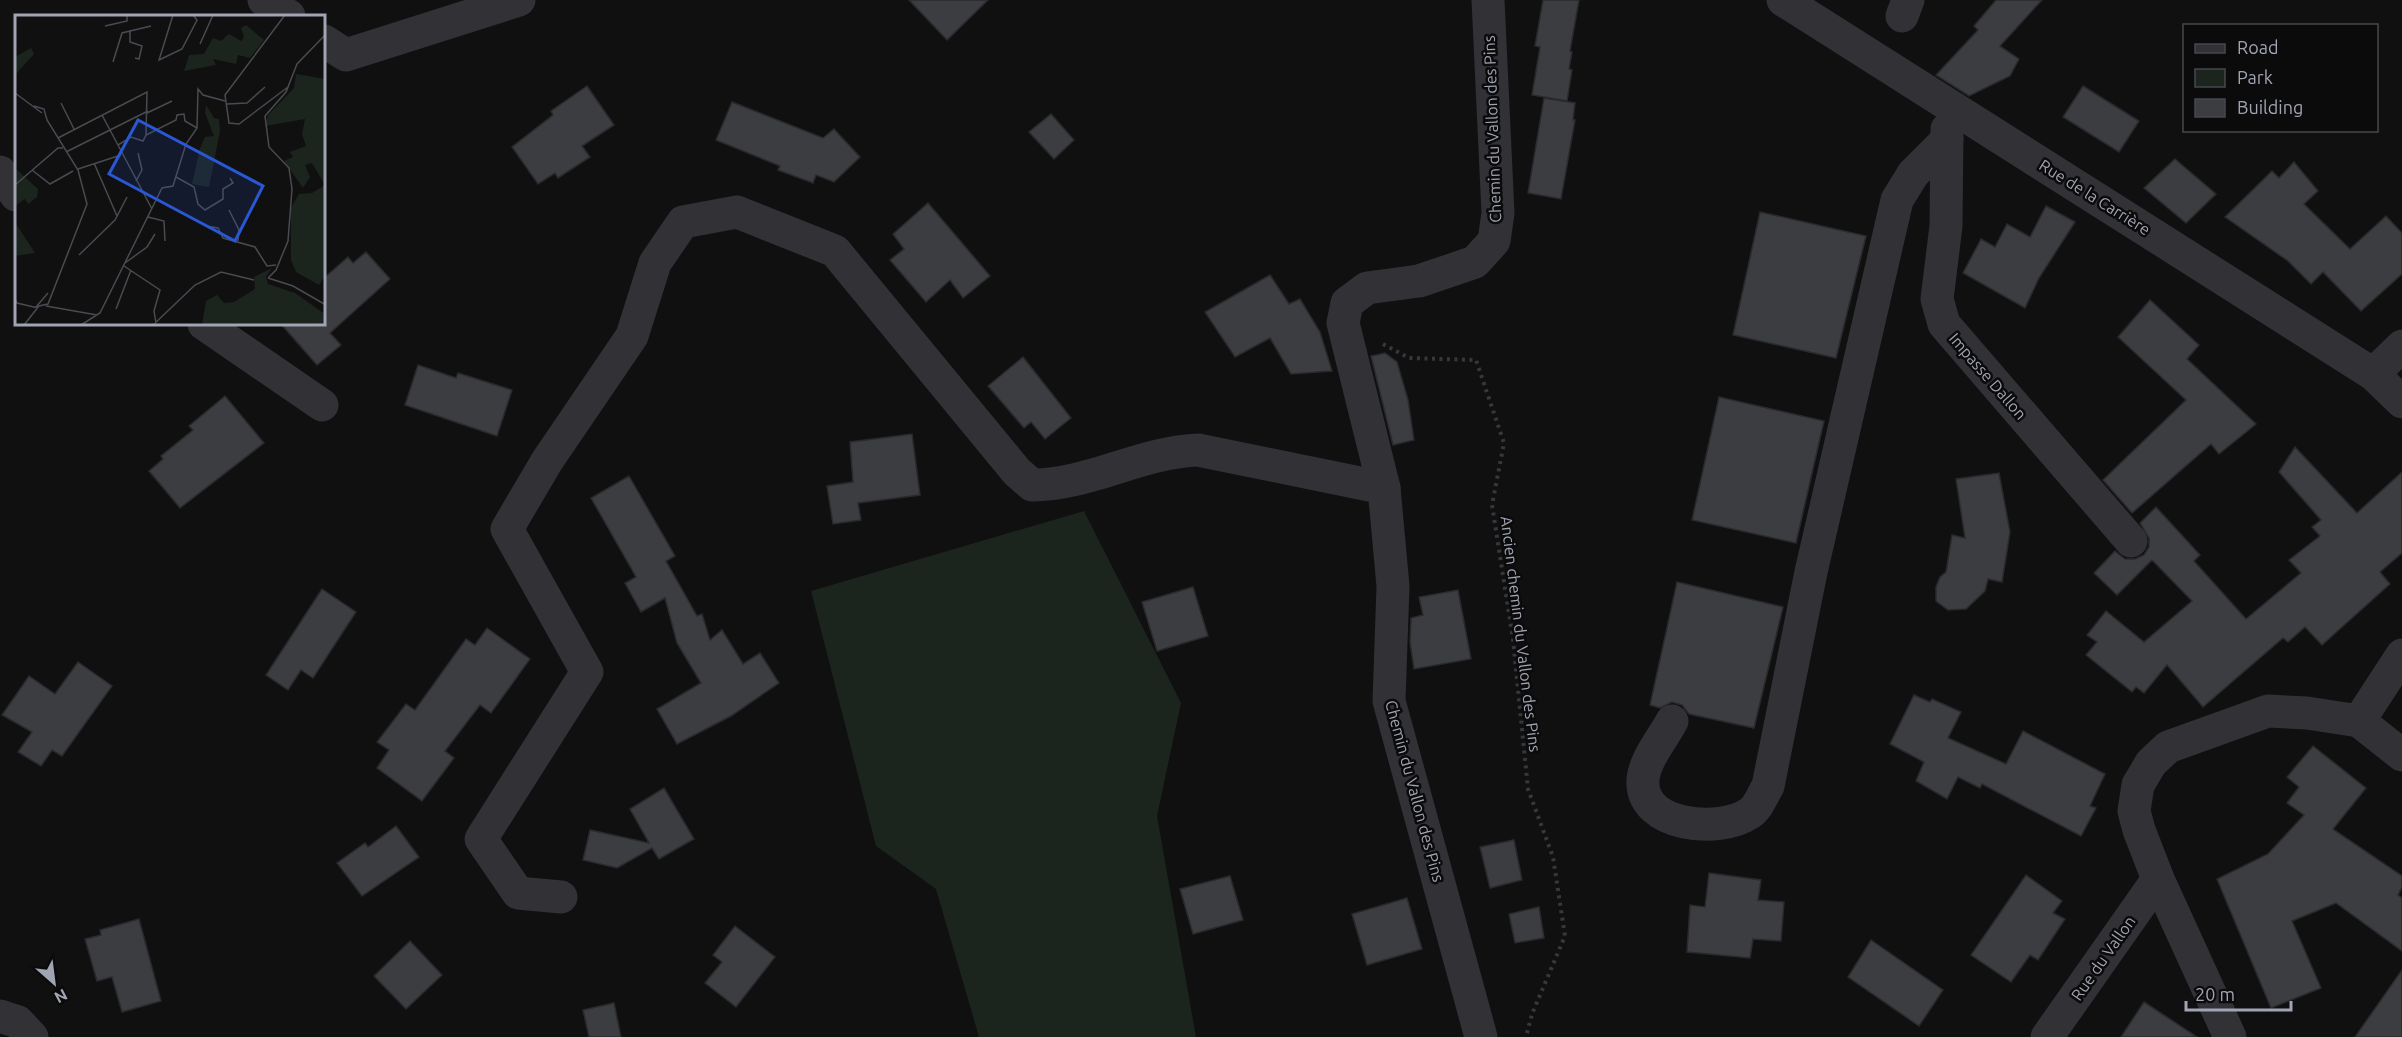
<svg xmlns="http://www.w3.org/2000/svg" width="2402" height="1037" viewBox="0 0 2402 1037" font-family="Ubuntu,sans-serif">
<rect width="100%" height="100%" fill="#101011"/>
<path fill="#1c241e" d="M1084 511 1181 703 1157 816 1196 1037H979L936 889 876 846 811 591Z"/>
<g fill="#3c3d41" stroke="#2a2a2d" stroke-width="1.5">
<path d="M909 0H988L947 40Z"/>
<path d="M1543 0H1579L1570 51 1572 52 1569 69 1572 70 1567 101 1532 95 1540 47 1535 46Z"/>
<path d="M1996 0H2042L2000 46 2019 59 2010 76 1969 96 1936 75 1978 30 1974 26Z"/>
<path d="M587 86 614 125 582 146 590 157 558 178 555 173 538 184 512 147 553 115 551 111Z"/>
<path d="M2083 86 2139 121 2119 152 2063 117Z"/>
<path d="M1544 98 1575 103 1573 120H1575L1561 199 1528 193Z"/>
<path d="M732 102 823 138 834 129 860 157 834 182 816 175 813 183 778 170 780 166 716 140Z"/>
<path d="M1051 114 1074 140 1054 159 1029 132Z"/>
<path d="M2175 159 2216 194 2186 223 2144 188Z"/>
<path d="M2294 162 2318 191 2304 204 2350 249 2386 216 2402 233V274L2361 311 2323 272 2311 284 2288 261 2225 217 2272 171 2279 178Z"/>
<path d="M928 203 990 276 963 298 950 280 926 302 890 260 904 249 893 234Z"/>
<path d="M2046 206 2075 222 2039 278 2025 308 1963 273 1981 239 1995 247 2007 224 2030 237Z"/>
<path d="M1760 212 1866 236 1836 358 1733 335Z"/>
<path d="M366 252 390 279 330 333 341 345 317 365 281 324 324 326V278L348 257 353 263Z"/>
<path d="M1270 275 1289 304 1300 299 1320 332 1332 371 1291 374 1270 338 1235 357 1205 312Z"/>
<path d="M2150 300 2199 345 2187 359 2256 424 2219 454 2211 444 2132 513 2103 480 2186 400 2118 337Z"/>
<path d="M1385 353 1397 362 1408 400 1414 440 1393 445 1371 356Z"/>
<path d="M1023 357 1071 418 1045 439 1031 422 1024 428 988 386Z"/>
<path d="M418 365 456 378 458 373 512 390 497 436 405 405Z"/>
<path d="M225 396 264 443 180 508 149 471 163 459 161 456 193 430 189 426Z"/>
<path d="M1719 397 1824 421 1796 543 1692 520Z"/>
<path d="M912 434 920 495 858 503 861 520 833 524 827 486 853 482 850 442Z"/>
<path d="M2295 447 2357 513 2402 472V553L2380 572 2390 584 2322 645 2305 627 2288 642 2283 638 2203 707 2167 665 2144 693 2136 687 2132 692 2086 655 2097 642 2087 635 2106 611 2144 642 2192 601 2152 560 2117 595 2094 573 2115 551 2125 559H2135L2144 555 2149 547V538L2140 523 2156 507 2200 555 2194 561 2246 619 2301 573 2289 560 2320 536 2312 527 2321 520 2279 472Z"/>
<path d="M1999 473 2010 532 2002 582 1988 579 1985 591 1966 609 1948 610 1936 601V587L1940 577 1946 572 1952 535 1965 538 1956 479Z"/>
<path d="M629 476 675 556 666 561 697 616 702 614 710 640 722 630 743 664 760 653 779 683 731 716 677 744 657 709 701 683 677 643 665 598 641 612 625 583 636 577 591 498Z"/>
<path d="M1677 582 1783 607 1754 728 1689 714 1682 705 1672 702 1660 708 1650 705Z"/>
<path d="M1193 587 1208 636 1157 651 1142 602Z"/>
<path d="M322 589 356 612 313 678 301 670 288 690 266 675Z"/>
<path d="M1458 590 1471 659 1414 669 1410 642 1411 618 1423 615 1419 597Z"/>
<path d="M487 628 530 659 491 713 480 705 445 751 454 758 422 801 377 768 389 750 377 742 406 704 415 710 466 639 475 645Z"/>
<path d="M78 662 112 686 62 756 52 750 41 766 18 752 32 732 2 715 29 676 55 694Z"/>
<path d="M1914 695 1930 702 1932 699 1961 712 1948 738 2006 764 2023 731 2105 774 2090 806 2096 808 2081 836 1982 784 1980 788 1958 777 1947 799 1916 781 1924 762 1890 744Z"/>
<path d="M2313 746 2366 788 2333 829 2402 876V887L2398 895 2402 898V951L2336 903 2292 921 2321 988 2271 1008 2217 879 2268 854 2304 815 2287 803 2299 787 2287 777Z"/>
<path d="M664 788 694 839 659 859 652 848 617 868 583 860 590 830 649 843 630 809Z"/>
<path d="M396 826 419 857 362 896 337 863 365 843 368 847Z"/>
<path d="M1514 840 1522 880 1490 888 1480 847Z"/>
<path d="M1709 873 1761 880 1758 900 1784 902 1781 941 1753 939 1750 958 1687 952 1690 905 1705 907Z"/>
<path d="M2026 875 2062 901 2053 913 2065 919 2038 960 2030 955 2011 982 1971 955Z"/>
<path d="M1230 876 1243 920 1193 934 1180 889Z"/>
<path d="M1407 898 1422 949 1367 965 1352 914Z"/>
<path d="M1539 907 1544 938 1515 943 1509 914Z"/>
<path d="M139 919 161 1001 122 1012 112 977 97 981 85 939 101 935 100 930Z"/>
<path d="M735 926 775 957 736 1007 705 983 722 962 713 955Z"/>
<path d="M1871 940 1943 990 1919 1026 1848 977Z"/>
<path d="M410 941 442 975 406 1009 374 976Z"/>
<path d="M2402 970V1037H2355Z"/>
<path d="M2144 1002 2197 1037H2121Z"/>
<path d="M614 1003 621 1037H589L583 1010Z"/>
</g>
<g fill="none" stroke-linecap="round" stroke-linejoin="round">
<path stroke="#37383d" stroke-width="4" stroke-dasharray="3 4.5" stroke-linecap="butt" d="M1383 344 1409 358 1476 360 1504 443 1492 505 1513 639 1528 789 1553 857 1565 936 1532 1014 1526 1037"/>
<g stroke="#313136" stroke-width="33">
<path d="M264 0 289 16"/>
<path d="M1783 0 2373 374 2402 402"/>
<path d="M1902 16 1908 0"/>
<path d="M324 41 346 55 519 0"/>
<path d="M1947 129 1946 226 1937 299 1944 324 2131 541"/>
<path d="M0 172 16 195"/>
<path d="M204 324 322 405"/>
<path d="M2373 374 2402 346"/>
<path d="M1672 721C1663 738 1645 759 1643 779 1639 827 1720 834 1750 813 1758 808 1763 794 1768 786L1811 572 1897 200 1913 174 1947 140"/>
<path d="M2359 721 2402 755"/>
<path d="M561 897 518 893 481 839 587 672 507 529 547 461 632 336 655 263 683 222 737 212 835 251 1017 472 1032 485C1089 485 1141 452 1198 450L1384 488"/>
<path d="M0 1016 18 1022 32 1037"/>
<path d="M1481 1037 1389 701 1393 586 1384 488 1343 323 1347 303 1367 288 1419 281 1475 262 1494 241 1498 213 1488 0"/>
<path d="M2047 1037 2158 879"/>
<path d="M2230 1037 2158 879 2139 830 2134 811 2138 785 2151 763 2168 747 2268 711 2307 713 2359 721 2402 655"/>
</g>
</g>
<g text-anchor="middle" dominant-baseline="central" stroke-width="5" stroke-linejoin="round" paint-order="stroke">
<g font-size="16" fill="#a1a4b2" stroke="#0b0b0c">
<text transform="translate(1492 129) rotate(-92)">Chemin du Vallon des Pins</text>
<text transform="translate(2095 197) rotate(32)">Rue de la Carrière</text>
<text transform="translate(1988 376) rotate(49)">Impasse Dallon</text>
<text transform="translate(1521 634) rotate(83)">Ancien chemin du Vallon des Pins</text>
<text transform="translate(1415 791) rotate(75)">Chemin du Vallon des Pins</text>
<text transform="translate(2103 958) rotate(-55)">Rue du Vallon</text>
</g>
</g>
<g transform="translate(15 15)">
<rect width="310" height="310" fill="#101011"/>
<path d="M231 10 249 25 235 43 223 40 221 49 198 44 201 50 169 56 174 40 189 39 198 23 206 26 214 19 226 26 229 22 226 13ZM16 33 19 39 0 60V42ZM281 59 310 64 311 259 304 270 281 257 276 245V193L284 179 297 178 310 170 297 148 290 150 295 162 288 173 269 146 278 142 275 137 291 131 287 119 290 104 250 111 253 100 279 73ZM191 90 199 103 204 104 205 116 194 172 177 169 185 133 190 122 199 121 190 98ZM0 153 23 174 22 182 13 189 10 184 0 191ZM0 207 20 238 0 241ZM257 253 251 262 253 269 280 278 310 299V310H187L191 286 202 280 209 288 219 287 240 274 239 262Z" fill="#1c241e"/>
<path fill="none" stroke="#4a4b51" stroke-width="1.5" d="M158 0 144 45 167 34 182 5 178 0M270 0 210 80 214 108 224 109 273 72M90 11 112 6V0M115 15V27L127 31 124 44 120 43M185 29 198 0M98 47 107 18 136 11M0 78 27 98M46 88 59 114M212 89 232 88 250 72M132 98 157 86M87 100 137 194M43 123 132 77 131 120M103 130 116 122 128 126 131 120 161 105 162 100 169 99 170 106 182 113M51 137 133 96M79 148 102 201M63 154 106 140M17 155 35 169 58 156M161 162 179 172 183 189 190 195 208 184V174L218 168 215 163M121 166 127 155 123 138M0 170 43 133H48M214 195 224 215 223 226M133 202 149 206 150 226M191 211 203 213 208 223 240 232 252 251 261 250M64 240 100 205 112 182M110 248 132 232 140 219M109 251 145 275 139 296 141 308M253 263 261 255 273 226 277 174 274 153 254 132 250 101 271 77 282 49 311 19M253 263 278 271 311 290M0 284 2 288 23 293M31 291 82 300M21 292 33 278M101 294 116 255M9 310 24 291 33 289 72 189 63 155 32 105 29 94 19 91M66 310 85 298 147 173 158 171 171 129 182 113 183 74 188 80 210 86M138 310 180 270 206 257 239 265"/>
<path fill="#2a57d4" fill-opacity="0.15" stroke="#2a57d4" stroke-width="3" d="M123 105 248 171 220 226 94 159Z"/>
<rect width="310" height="310" fill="none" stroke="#a1a4b2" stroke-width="3"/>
</g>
<rect x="2183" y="24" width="195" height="108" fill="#0b0b0c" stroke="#47484e" stroke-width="1.5"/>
<rect x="2195" y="44" width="30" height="9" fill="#313136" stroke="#47484e" stroke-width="1.5"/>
<text x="2237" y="54" font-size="18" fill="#a1a4b2">Road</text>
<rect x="2195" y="69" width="30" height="18" fill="#1c241e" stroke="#47484e" stroke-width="1.5"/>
<text x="2237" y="84" font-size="18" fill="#a1a4b2">Park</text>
<rect x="2195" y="99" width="30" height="18" fill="#3c3d41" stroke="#47484e" stroke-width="1.5"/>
<text x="2237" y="114" font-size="18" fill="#a1a4b2">Building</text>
<g transform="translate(54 983) rotate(152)" stroke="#0b0b0c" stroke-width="4.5" paint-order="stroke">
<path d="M0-4.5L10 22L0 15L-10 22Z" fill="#a1a4b2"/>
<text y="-9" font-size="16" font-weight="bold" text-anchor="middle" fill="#a1a4b2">N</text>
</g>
<path d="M2186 1001v9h105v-9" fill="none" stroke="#a1a4b2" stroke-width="3"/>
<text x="2195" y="1001" font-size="18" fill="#a1a4b2" stroke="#0b0b0c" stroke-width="4.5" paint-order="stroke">20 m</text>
</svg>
